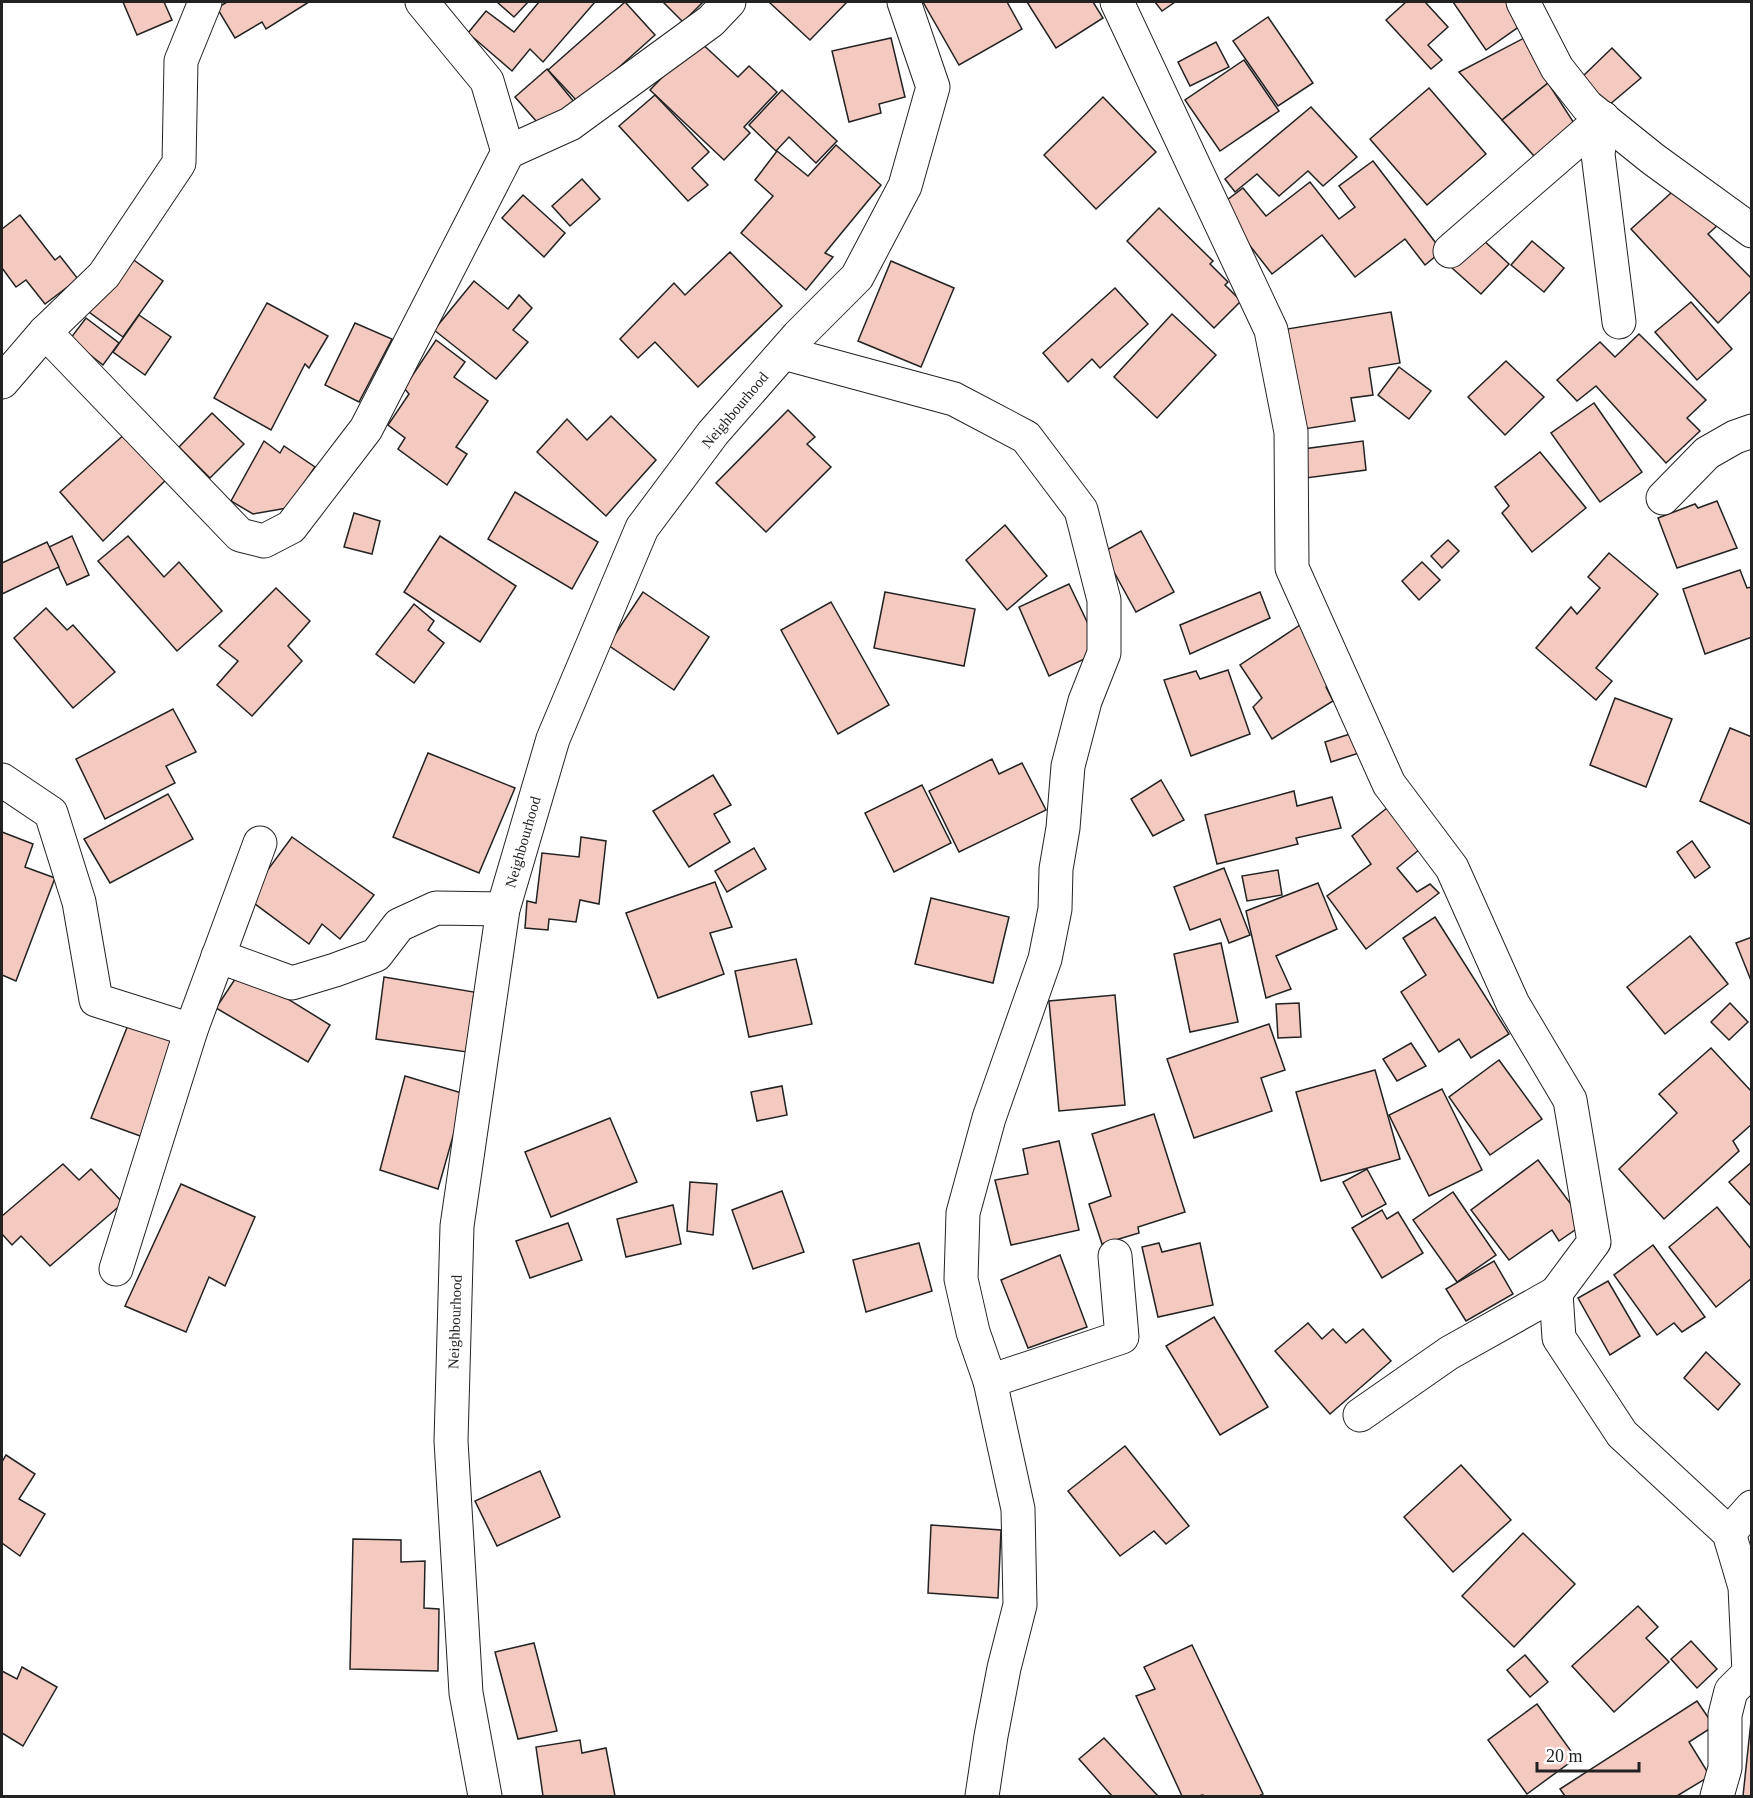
<svg xmlns="http://www.w3.org/2000/svg" width="1753" height="1798" viewBox="0 0 1753 1798" font-family="'Times New Roman',serif">
<rect width="100%" height="100%" fill="#fff"/>
<g fill="#f3c9c0" stroke="#222" stroke-width="1.5">
<path d="M123 2H164L172 20 137 35Z"/>
<path d="M227 2H309L266 29 262 22 235 38 217 8Z"/>
<path d="M497 2H528L514 17Z"/>
<path d="M539 2H595L543 62 530 49 512 71 468 33 486 11 514 32Z"/>
<path d="M625 2 655 35 579 103 548 70Z"/>
<path d="M663 2H703L683 22Z"/>
<path d="M769 2H847L810 40Z"/>
<path d="M923 2H1007L1022 29 959 65Z"/>
<path d="M1027 2H1093L1103 18 1056 48Z"/>
<path d="M1155 2H1175L1162 11Z"/>
<path d="M1406 2H1425L1448 27 1428 45 1442 60 1431 69 1386 20Z"/>
<path d="M1453 2H1513L1527 21 1486 50Z"/>
<path d="M1268 17 1313 83 1278 106 1233 41Z"/>
<path d="M1526 37 1548 83 1502 120 1459 72Z"/>
<path d="M891 38 905 97 879 104 881 113 849 122 832 51Z"/>
<path d="M698 40 738 77 749 66 777 92 744 127 750 133 724 160 650 90Z"/>
<path d="M1216 42 1229 67 1190 86 1178 62Z"/>
<path d="M1612 48 1641 78 1609 105 1582 77Z"/>
<path d="M1244 60 1279 111 1220 151 1185 100Z"/>
<path d="M547 69 575 103 544 130 515 97Z"/>
<path d="M1548 83 1574 123 1534 156 1502 120Z"/>
<path d="M1429 88 1486 154 1427 205 1370 139Z"/>
<path d="M782 90 837 141 816 163 789 137 776 151 749 125Z"/>
<path d="M655 95 709 152 692 168 708 185 688 201 619 126Z"/>
<path d="M1103 97 1156 152 1096 209 1044 155Z"/>
<path d="M1311 107 1357 157 1323 186 1308 171 1279 196 1257 174 1235 192 1225 179Z"/>
<path d="M836 145 881 185 825 253 833 257 806 290 741 233 773 196 755 180 777 151 808 176Z"/>
<path d="M1373 161 1442 251 1425 265 1405 239 1355 277 1322 235 1272 274 1219 206 1243 188 1266 216 1310 182 1339 219 1355 207 1339 186Z"/>
<path d="M582 179 600 199 570 226 552 206Z"/>
<path d="M1681 184 1718 225 1708 234 1752 279V290L1718 323 1631 229Z"/>
<path d="M523 195 565 233 544 257 502 218Z"/>
<path d="M1159 208 1213 261 1210 264 1228 282 1225 285 1241 301 1214 328 1127 241Z"/>
<path d="M20 215 55 260 60 256 78 279 45 304 26 280 16 287 2 268V229Z"/>
<path d="M1480 237 1509 264 1481 294 1452 268Z"/>
<path d="M1532 241 1564 268 1544 292 1511 265Z"/>
<path d="M730 252 782 306 698 387 655 342 638 358 620 339 674 283 685 295Z"/>
<path d="M128 256 163 281 123 337 89 312Z"/>
<path d="M891 261 954 288 921 367 858 341Z"/>
<path d="M474 281 508 309 519 295 532 308 513 330 528 342 496 379 434 330Z"/>
<path d="M1115 288 1148 324 1100 368 1092 359 1068 382 1043 353Z"/>
<path d="M1691 302 1732 349 1697 380 1655 332Z"/>
<path d="M267 303 328 336 309 368 305 364 271 430 214 398Z"/>
<path d="M1391 312 1400 363 1369 368 1373 395 1351 398 1355 421 1304 429 1287 329Z"/>
<path d="M1172 314 1216 355 1157 418 1114 377Z"/>
<path d="M139 315 171 337 145 375 113 352Z"/>
<path d="M86 318 119 343 103 365 70 339Z"/>
<path d="M355 323 392 339 359 402 325 385Z"/>
<path d="M1639 334 1706 400 1687 418 1700 431 1666 463 1596 386 1577 401 1557 380 1600 342 1615 357Z"/>
<path d="M436 340 465 362 454 377 488 401 456 447 467 454 447 485 398 449 405 438 388 425 409 394 404 388Z"/>
<path d="M1506 361 1544 397 1505 435 1468 397Z"/>
<path d="M1399 367 1431 391 1409 419 1378 395Z"/>
<path d="M1594 403 1642 472 1600 502 1551 433Z"/>
<path d="M788 410 815 437 807 444 831 467 766 532 716 483Z"/>
<path d="M212 413 244 444 210 478 179 447Z"/>
<path d="M611 416 656 460 606 516 537 452 567 419 587 440Z"/>
<path d="M126 433 169 477 103 541 60 492Z"/>
<path d="M264 441 280 453 284 446 315 467 287 508 253 514 231 501Z"/>
<path d="M1363 441 1366 470 1306 478 1303 449Z"/>
<path d="M1540 452 1586 508 1532 552 1502 513 1509 506 1495 487Z"/>
<path d="M515 492 598 542 572 589 488 539Z"/>
<path d="M1717 501 1737 548 1677 568 1658 518 1695 504 1698 508Z"/>
<path d="M354 513 380 521 372 554 344 547Z"/>
<path d="M1005 525 1047 576 1007 610 966 560Z"/>
<path d="M1141 531 1174 592 1136 612 1103 552Z"/>
<path d="M72 536 89 575 67 585 49 547Z"/>
<path d="M128 536 164 577 179 562 222 611 177 651 98 561Z"/>
<path d="M440 536 516 586 480 642 404 592Z"/>
<path d="M1448 540 1459 551 1442 568 1431 556Z"/>
<path d="M47 542 59 567 2 594V563Z"/>
<path d="M1609 553 1658 594 1596 668 1612 681 1596 700 1536 648 1571 607 1577 614 1600 588 1588 577Z"/>
<path d="M1422 562 1440 580 1419 600 1402 581Z"/>
<path d="M1740 570 1747 588 1752 587V637L1705 654 1683 589Z"/>
<path d="M1069 584 1101 651 1049 676 1019 607Z"/>
<path d="M276 588 310 621 288 646 302 661 252 716 217 685 238 661 219 646Z"/>
<path d="M643 592 709 637 674 690 608 645Z"/>
<path d="M885 592 975 609 964 666 874 648Z"/>
<path d="M1260 592 1270 618 1190 654 1180 625Z"/>
<path d="M831 602 889 705 838 734 781 630Z"/>
<path d="M414 604 434 621 428 630 444 643 414 683 376 654Z"/>
<path d="M46 608 67 630 73 625 115 672 73 708 14 638Z"/>
<path d="M1300 625 1336 681 1326 687 1333 701 1272 739 1253 707 1262 698 1240 665Z"/>
<path d="M1228 670 1250 734 1191 756 1164 680 1196 671 1200 679Z"/>
<path d="M1615 698 1672 719 1646 787 1590 765Z"/>
<path d="M173 709 196 752 166 766 175 783 105 819 76 759Z"/>
<path d="M1730 728 1752 737V825L1700 801Z"/>
<path d="M1353 733 1359 753 1331 762 1325 742Z"/>
<path d="M428 753 515 788 479 873 393 837Z"/>
<path d="M992 759 999 774 1022 763 1046 810 959 852 929 791Z"/>
<path d="M713 775 731 805 714 814 730 842 689 867 653 811Z"/>
<path d="M1161 780 1184 820 1153 836 1131 799Z"/>
<path d="M922 785 951 843 894 872 865 813Z"/>
<path d="M1294 791 1297 806 1332 797 1341 828 1296 838 1298 844 1217 864 1205 815Z"/>
<path d="M168 794 193 839 110 883 84 839Z"/>
<path d="M1392 804 1425 845 1397 868 1417 892 1430 884 1439 893 1366 949 1327 896 1371 864 1352 836Z"/>
<path d="M2 832 33 844 25 867 55 878 16 981 2 975Z"/>
<path d="M292 837 374 895 340 939 322 924 309 944 247 898Z"/>
<path d="M581 837 606 841 599 904 580 900 576 922 549 919 548 930 525 928 527 901 536 903 542 853 579 857Z"/>
<path d="M1692 841 1710 867 1695 878 1677 852Z"/>
<path d="M754 848 766 869 727 892 715 871Z"/>
<path d="M1224 868 1250 935 1229 943 1220 919 1190 930 1174 887Z"/>
<path d="M1278 870 1282 895 1247 901 1242 876Z"/>
<path d="M715 882 732 927 710 933 724 974 658 998 626 913Z"/>
<path d="M1318 883 1337 929 1276 956 1291 989 1266 998 1246 911Z"/>
<path d="M931 898 1009 917 993 983 915 964Z"/>
<path d="M1435 917 1509 1034 1471 1058 1459 1039 1439 1052 1401 992 1426 975 1403 938Z"/>
<path d="M1690 936 1728 984 1665 1034 1627 987Z"/>
<path d="M1752 937V983L1736 943Z"/>
<path d="M1221 943 1238 1022 1190 1032 1174 954Z"/>
<path d="M796 959 812 1024 749 1037 735 971Z"/>
<path d="M241 970 330 1025 308 1062 216 1008Z"/>
<path d="M384 977 474 992 467 1052 376 1039Z"/>
<path d="M1115 995 1125 1105 1059 1111 1049 1001Z"/>
<path d="M1299 1003 1301 1037 1278 1038 1276 1004Z"/>
<path d="M1730 1003 1748 1022 1729 1040 1711 1022Z"/>
<path d="M1269 1024 1285 1070 1261 1078 1272 1111 1194 1138 1167 1059Z"/>
<path d="M128 1025 179 1044 143 1137 91 1118Z"/>
<path d="M1411 1043 1426 1066 1397 1081 1383 1059Z"/>
<path d="M1711 1048 1752 1092V1124L1733 1141 1739 1151 1664 1219 1619 1169 1677 1113 1659 1094Z"/>
<path d="M1499 1060 1542 1119 1490 1155 1449 1097Z"/>
<path d="M1375 1070 1400 1159 1321 1181 1296 1092Z"/>
<path d="M405 1076 465 1094 438 1189 380 1170Z"/>
<path d="M782 1086 787 1115 757 1121 751 1092Z"/>
<path d="M1442 1089 1482 1170 1429 1196 1389 1115Z"/>
<path d="M1154 1114 1185 1212 1138 1227 1139 1233 1102 1244 1089 1204 1111 1196 1092 1134Z"/>
<path d="M610 1118 637 1182 551 1217 525 1152Z"/>
<path d="M1059 1141 1079 1230 1011 1245 995 1180 1028 1174 1023 1149Z"/>
<path d="M1538 1160 1585 1223 1559 1241 1552 1230 1509 1260 1471 1210Z"/>
<path d="M1752 1162V1207L1729 1182Z"/>
<path d="M63 1164 79 1180 91 1169 123 1203 50 1266 21 1236 12 1245 2 1234V1216Z"/>
<path d="M1367 1169 1386 1204 1362 1217 1343 1182Z"/>
<path d="M690 1182 717 1184 713 1235 687 1231Z"/>
<path d="M181 1184 255 1217 225 1286 209 1277 186 1332 125 1306Z"/>
<path d="M782 1191 804 1252 753 1269 732 1210Z"/>
<path d="M1453 1192 1496 1255 1457 1282 1413 1220Z"/>
<path d="M673 1205 681 1244 626 1257 617 1219Z"/>
<path d="M1717 1207 1752 1250V1278L1716 1307 1669 1247Z"/>
<path d="M1382 1210 1387 1219 1398 1212 1423 1253 1382 1278 1352 1228Z"/>
<path d="M568 1223 582 1260 530 1278 516 1241Z"/>
<path d="M919 1243 932 1291 866 1312 853 1260Z"/>
<path d="M1159 1243 1162 1252 1200 1243 1213 1305 1158 1317 1142 1247Z"/>
<path d="M1653 1245 1705 1317 1682 1332 1674 1323 1657 1335 1614 1275Z"/>
<path d="M1060 1255 1087 1327 1028 1348 1001 1280Z"/>
<path d="M1494 1261 1513 1294 1466 1321 1446 1289Z"/>
<path d="M1608 1281 1640 1336 1610 1355 1578 1298Z"/>
<path d="M1214 1317 1268 1407 1220 1435 1166 1346Z"/>
<path d="M1308 1323 1322 1339 1333 1329 1346 1343 1363 1329 1391 1361 1330 1414 1275 1351Z"/>
<path d="M1706 1352 1740 1384 1718 1410 1684 1378Z"/>
<path d="M1125 1446 1189 1526 1166 1544 1154 1531 1120 1556 1068 1491Z"/>
<path d="M6 1455 35 1474 19 1499 45 1514 20 1556 2 1543V1462Z"/>
<path d="M1461 1465 1511 1520 1453 1572 1404 1517Z"/>
<path d="M540 1471 560 1517 497 1546 475 1501Z"/>
<path d="M931 1525 1001 1530 998 1598 928 1593Z"/>
<path d="M1523 1533 1575 1584 1514 1647 1462 1596Z"/>
<path d="M353 1539 401 1540V1562L425 1561 424 1608 439 1609 438 1671 350 1669Z"/>
<path d="M1638 1606 1658 1627 1646 1638 1669 1662 1614 1712 1572 1666Z"/>
<path d="M1691 1641 1717 1669 1697 1688 1671 1659Z"/>
<path d="M534 1643 557 1731 518 1739 495 1652Z"/>
<path d="M1192 1645 1263 1794 1259 1796H1204L1203 1795 1198 1796H1182L1136 1696 1155 1689 1144 1667Z"/>
<path d="M1525 1655 1548 1682 1530 1697 1507 1670Z"/>
<path d="M22 1667 57 1687 23 1746 2 1733V1671L17 1679Z"/>
<path d="M1697 1701 1714 1726 1689 1742 1710 1776 1677 1796H1565L1560 1789Z"/>
<path d="M1537 1704 1576 1758 1527 1794 1488 1740Z"/>
<path d="M1751 1721 1752 1796H1743Z"/>
<path d="M1104 1738 1158 1796H1112L1079 1759Z"/>
<path d="M580 1740 582 1753 606 1748 615 1796H543L536 1747Z"/>
</g>
<g fill="none" stroke-linecap="round" stroke-linejoin="round">
<g stroke="#222" stroke-width="35">
<g id="minor">
<path d="M422 2 487 81 508 152"/>
<path d="M1117 2 1271 330 1291 432 1292 568 1389 784 1452 868 1513 1004 1570 1100 1594 1242 1556 1293 1559 1338 1622 1434 1729 1533 1745 1587 1749 1673 1731 1691 1725 1715V1768L1717 1796"/>
<path d="M1523 2 1557 68 1587 106 1653 159 1752 231"/>
<path d="M1603 118 1598 154 1619 322"/>
<path d="M1450 251 1603 118"/>
<path d="M45 332 240 535 264 541 291 527 366 429 508 152 570 124 711 21 729 2"/>
<path d="M784 353 954 399 1026 437 1081 510 1104 600V653L1085 701 1068 766 1063 828 1056 869 1055 909 1045 959 989 1118 963 1213 961 1279 973 1332 990 1381 1018 1509 1020 1605 1004 1668 991 1736 982 1796"/>
<path d="M2 382 45 332 104 275 179 163 181 61 205 2"/>
<path d="M1663 498 1707 453 1735 437 1752 431"/>
<path d="M2 780 51 813 79 902 96 1000 191 1030"/>
<path d="M218 956 292 983 335 970 376 955 399 925 436 908 503 909"/>
<path d="M116 1269 191 1030 260 843"/>
<path d="M990 1381 1122 1337 1115 1256"/>
<path d="M1360 1415 1449 1353 1556 1293"/>
<path d="M1729 1533 1752 1507"/>
<path d="M485 1796 466 1693 451 1441 457 1226 503 909 553 739 642 528 713 433 798 336 857 277 905 186 933 87 904 2"/>
</g>
</g>
<use href="#minor" stroke="#fff" stroke-width="33"/>
</g>
<g text-anchor="middle" dominant-baseline="central" stroke-width="4.5" stroke-linejoin="round" paint-order="stroke">
<g font-size="15" fill="#222" stroke="#fff">
<text transform="translate(735 410) rotate(-50)">Neighbourhood</text>
<text transform="translate(523 842) rotate(-74)">Neighbourhood</text>
<text transform="translate(455 1322) rotate(-88)">Neighbourhood</text>
</g>
</g>
<rect width="1753" height="1798" fill="none" stroke="#222222" stroke-width="6"/>
<path d="M1537 1762v9h102v-9" fill="none" stroke="#222222" stroke-width="3"/>
<text x="1546" y="1762" font-size="18" fill="#222222" stroke="#ffffff" stroke-width="4.5" paint-order="stroke">20 m</text>
</svg>
